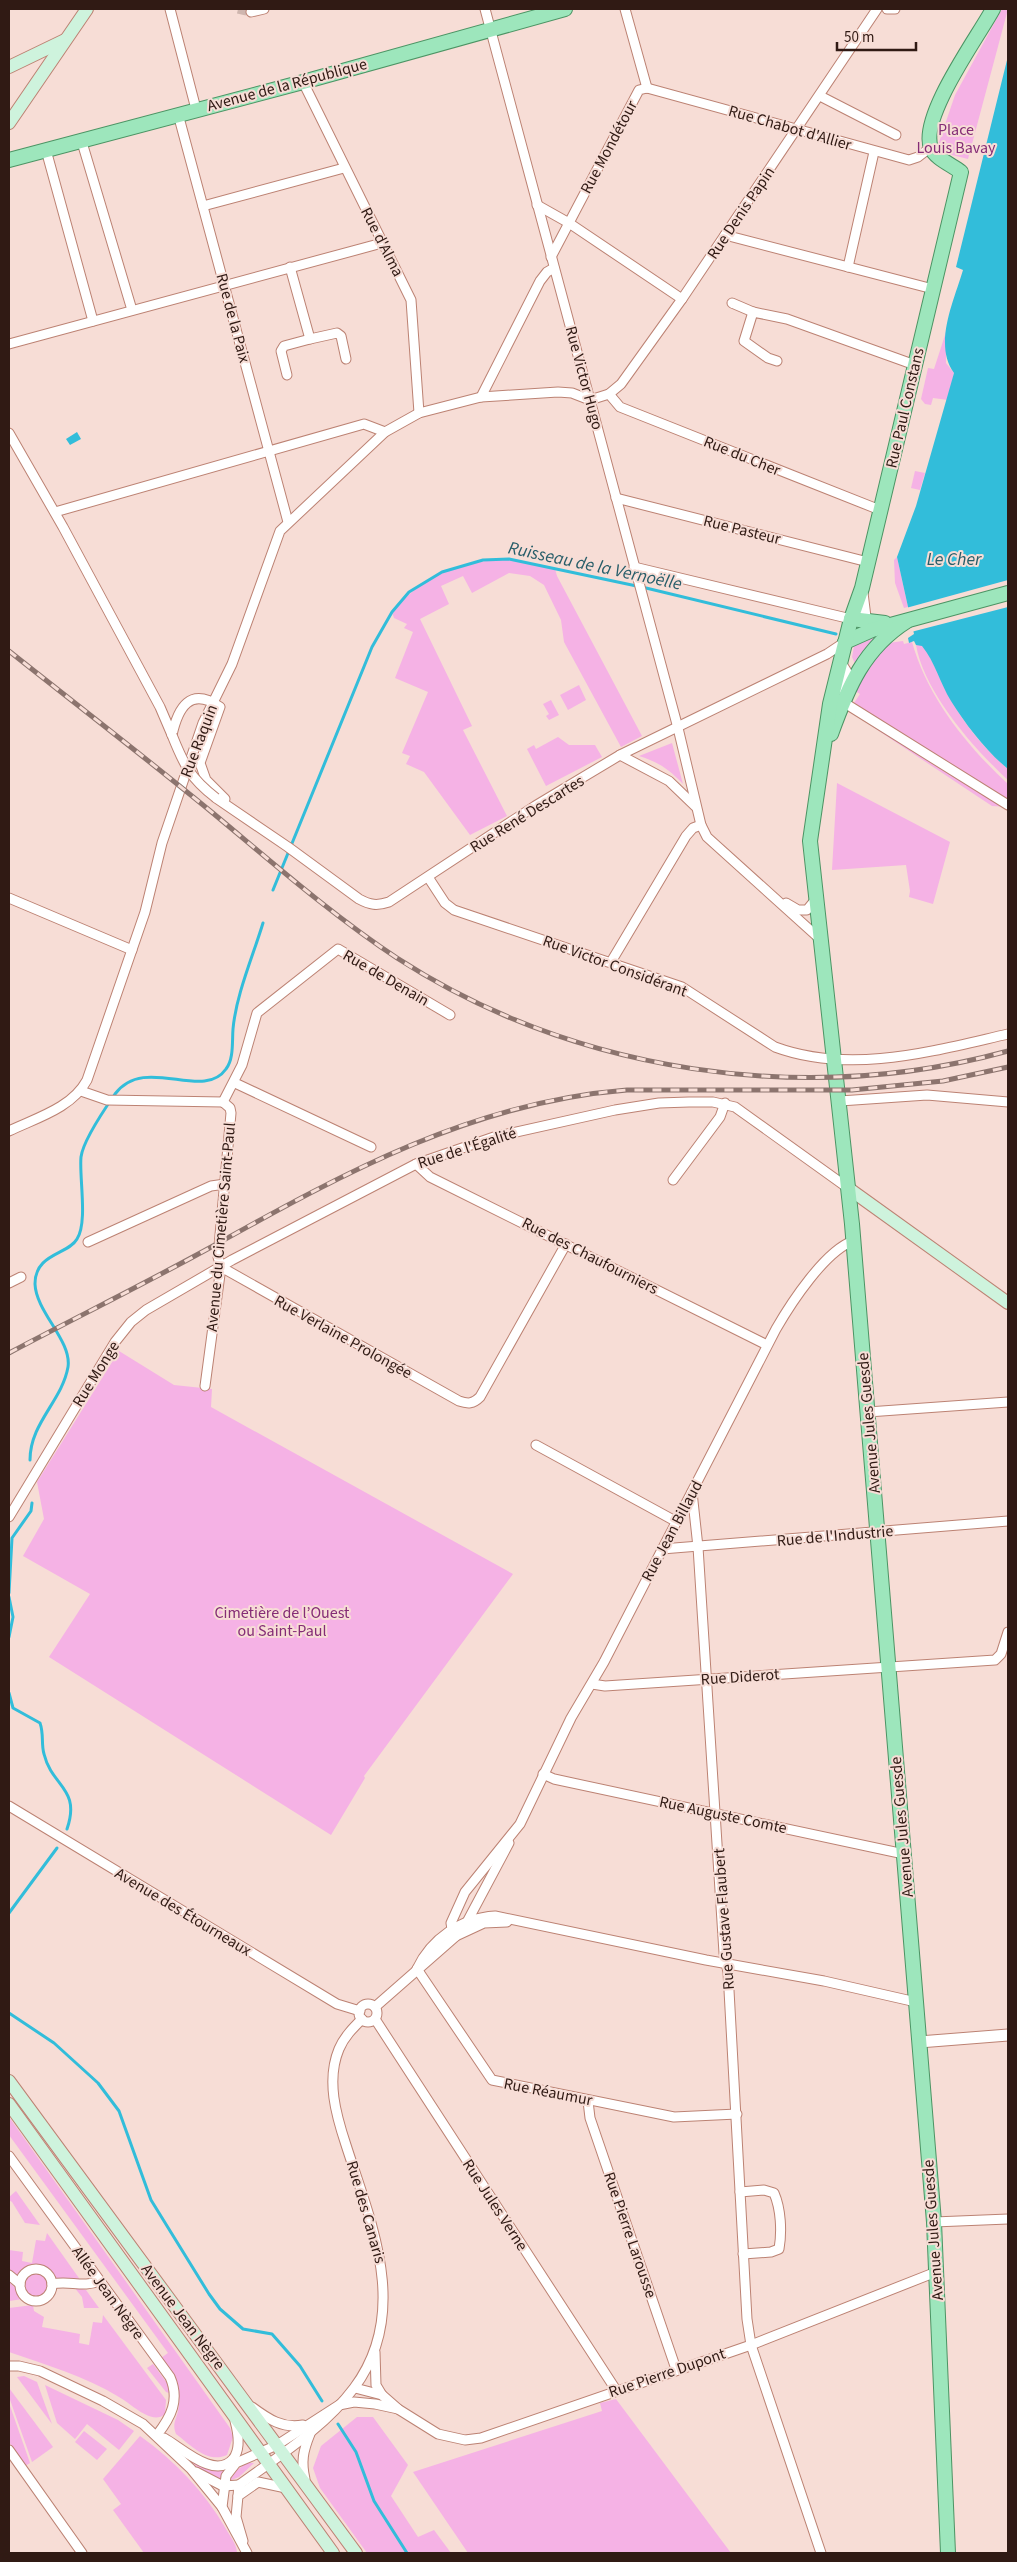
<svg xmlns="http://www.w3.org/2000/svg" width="1017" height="2562" viewBox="0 0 1017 2562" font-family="'Source Sans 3',sans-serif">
<rect width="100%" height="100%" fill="#f7ddd6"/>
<g fill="#f5b2e5">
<path d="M1002 9H1008L968 159 936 151 955 95Z"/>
<path d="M946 332V363L954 373 948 400 933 398 931 405 925 404 921 399 928 368 934 369Z"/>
<path d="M915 471 925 473 920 490 911 488Z"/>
<path d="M897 557 908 607 904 608 895 583 894 560Z"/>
<path d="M509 559 555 569 557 576 642 736 621 747 564 642 561 620 544 585 530 576 509 573 472 593 463 576 441 586 449 604 420 619 472 726 463 730 507 816 470 835 424 772 406 764 410 756 402 753 428 692 395 678 413 632 404 628 407 624 394 618 392 612C424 574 461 561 509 559Z"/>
<path d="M880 632 867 648 856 666 852 657 854 646Z"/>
<path d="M903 641 904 644 912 642C928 698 966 745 1008 784V807L992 806 861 719 854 703 860 694 852 689 881 644Z"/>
<path d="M916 645H922C935 662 940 682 951 700 965 725 986 751 1008 769V780C974 749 924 692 916 645Z"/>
<path d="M579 685 586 700 568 710 560 695Z"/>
<path d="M551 700 559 715 549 720 546 716 549 714 543 704Z"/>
<path d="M558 737 569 745H595L602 757 546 786 527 749 534 745 536 749Z"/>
<path d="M672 743 683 784C669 769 658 762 639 756Z"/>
<path d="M837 783 950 842 933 904 909 897 910 891 906 865 832 870Z"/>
<path d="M119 1351 174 1385 212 1389 211 1407 513 1574 364 1776 365 1778 331 1835 49 1657 90 1594 23 1556 44 1519 37 1482Z"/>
<path d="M9 2117 230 2428 233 2437 227 2455C207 2464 191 2445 176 2434 172 2424 176 2420 178 2411 183 2389 173 2375 161 2358L168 2353 9 2135Z"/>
<path d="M16 2191 40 2225 25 2223 12 2202 9 2200V2197Z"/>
<path d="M47 2233 81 2281H55C49 2267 38 2264 24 2270L19 2277 9 2271V2250L23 2252 22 2261 32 2263 36 2240 45 2241Z"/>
<circle cx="37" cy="2285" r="12"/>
<path d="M9 2282 17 2289 18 2296 23 2299 9 2301Z"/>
<path d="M74 2287 86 2290 99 2308H84L82 2297Z"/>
<path d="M33 2305 34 2311 44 2317 42 2327 80 2334 79 2343 89 2345 93 2322 102 2323 103 2315 166 2400 165 2414C152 2426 132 2404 119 2397 85 2376 46 2365 9 2352V2308Z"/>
<path d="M153 2364 167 2383 169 2393 166 2392 147 2368Z"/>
<path d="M24 2376 37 2382 52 2424 17 2377Z"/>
<path d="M45 2385 118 2420 134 2431 119 2450 87 2424 75 2439 57 2423Z"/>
<path d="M9 2388 53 2447 32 2462 9 2397Z"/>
<path d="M616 2399 731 2553H468L413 2472 602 2411 600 2403Z"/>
<path d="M9 2403 30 2463 25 2466 9 2442Z"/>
<path d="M357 2417H373L408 2465 391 2496 418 2537 434 2530 451 2553H367L320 2488 313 2468 321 2446Z"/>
<path d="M84 2431 107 2449 97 2460 75 2442Z"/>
<path d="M140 2436C175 2461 204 2491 226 2529 230 2536 237 2545 237 2553H144L113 2510 121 2504 103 2479Z"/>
<path d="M178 2451 218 2470H225L220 2481 207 2475Z"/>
<path d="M247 2463H254L239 2477 229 2481 237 2470Z"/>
</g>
<g fill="#32bdda">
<path d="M1008 56V769C986 751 966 725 951 701 940 683 935 662 922 646L916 645 914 641 909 643 908 638 914 634 897 557 916 506 954 373C933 344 954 301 963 270L956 267Z"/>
<path d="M77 432 81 439 70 445 66 439Z"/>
</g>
<path fill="#f7ddd6" d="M1008 580V607L911 632 906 608Z"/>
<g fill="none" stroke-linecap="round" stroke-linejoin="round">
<g stroke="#32bdda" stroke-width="3">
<path d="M273 890 372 647 392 612 409 592 442 572 483 560 509 559 646 588 836 634"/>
<path d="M30 1460C30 1423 62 1401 68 1367 72 1341 36 1312 35 1284 35 1253 68 1255 77 1239 88 1222 79 1177 81 1157 83 1141 106 1107 115 1094 145 1054 203 1102 226 1069 234 1059 232 1041 233 1029 236 995 253 956 263 923"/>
<path d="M9 1593 12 1538 31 1511 32 1503"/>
<path d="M9 1597 13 1617 9 1637"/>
<path d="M9 1693 13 1708 40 1723C44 1734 41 1744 44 1754 52 1787 81 1788 67 1829"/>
<path d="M9 1913 57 1848"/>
<path d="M9 2013 54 2043 98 2083 119 2111 151 2200 209 2294 220 2309 243 2329 272 2334 300 2366 322 2401"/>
<path d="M338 2424 356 2452 374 2501 407 2553"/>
</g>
<path stroke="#cfb6af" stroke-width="9" stroke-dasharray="9 4.5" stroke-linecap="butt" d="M238 9 251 12"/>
<g stroke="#bc8273" stroke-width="11">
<g id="minor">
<path d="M170 9 196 109"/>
<path d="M485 9 678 728 701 825 707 837 820 939"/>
<path d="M625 9 647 88"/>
<path d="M887 9H895"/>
<path d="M251 12 264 9"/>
<path d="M303 82 411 300 419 413"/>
<path d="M647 88 909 160 918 157 931 147"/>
<path d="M820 96 896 135"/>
<path d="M178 114 288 522"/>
<path d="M81 139 132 310"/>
<path d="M46 150 93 321"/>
<path d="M537 205 569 223 682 299"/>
<path d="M203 206 344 168"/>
<path d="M725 235 933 289"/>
<path d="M551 257 639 90 647 88"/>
<path d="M290 267 310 339 337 333 341 336 346 359"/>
<path d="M848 267 874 152"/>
<path d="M732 303 753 312"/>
<path d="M9 344 382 243"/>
<path d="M777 361 768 358 744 341 753 312 787 319 915 365"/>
<path d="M287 375 281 351 284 346 310 339"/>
<path d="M609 394 620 407 880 510"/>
<path d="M481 397 540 281 547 272 554 268"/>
<path d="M590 400 609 394 621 384 682 299 877 9"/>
<path d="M9 433 63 527 160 707 172 735"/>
<path d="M616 498 868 562"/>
<path d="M55 512 364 424 385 432"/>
<path d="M634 567 851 619"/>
<path d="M840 661 847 672 842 690"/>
<path d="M843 702 1008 805"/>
<path d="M172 735C178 708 190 686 220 707L200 763 206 780 225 799"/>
<path d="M620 755 669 781 695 806"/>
<path d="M216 798 288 847 359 899C370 905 377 906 389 902L535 806 620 755 827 654 845 642"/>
<path d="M428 877 445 903 454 910 682 987 775 1047C851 1075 933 1051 1008 1034"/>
<path d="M9 898 132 950"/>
<path d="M786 903 798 910H807L816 899"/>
<path d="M611 962 686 836 693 828 701 825"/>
<path d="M235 1083 371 1147"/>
<path d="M81 1091 107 1100 223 1102"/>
<path d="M840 1101 927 1095 1008 1102"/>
<path d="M223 1102 242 1065 257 1013 338 949 450 1015"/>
<path d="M9 1131C36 1118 72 1108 87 1080L145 912 162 843 203 723 232 664 280 531 385 432 419 413 481 397 558 392 572 393 590 400"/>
<path d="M416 1164 430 1177 767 1345"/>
<path d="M673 1180 720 1117 725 1103"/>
<path d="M88 1242 211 1186 225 1184"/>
<path d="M221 1267 459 1401C468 1404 473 1404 480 1397L566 1244"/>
<path d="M9 1283 21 1277"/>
<path d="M205 1386 221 1267 218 1257 231 1113 230 1108 223 1102"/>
<path d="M868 1412 1008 1402"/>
<path d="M536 1445 677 1522"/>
<path d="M692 1492 698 1547 724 1953 728 1972 747 2319 751 2345 821 2553"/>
<path d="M9 1517 115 1342 131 1322 146 1310 232 1260 416 1164 494 1137 615 1110 659 1103 689 1102H713L735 1107 848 1188"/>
<path d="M662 1549 1008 1521"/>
<path d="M592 1684 605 1686 995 1660 1001 1654 1008 1632"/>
<path d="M543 1774 554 1779 904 1854"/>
<path d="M9 1806 337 2004 360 2011"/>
<path d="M467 1922 509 1843"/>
<path d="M456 1936 452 1929 451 1923 465 1892 520 1824 571 1718 604 1662 776 1329C791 1303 825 1251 853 1241"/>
<path d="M417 1969C431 1939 461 1918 495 1916L706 1960 824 1981 916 2002"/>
<path d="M417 1969 492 2080 674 2117 737 2114"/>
<circle cx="368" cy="2013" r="9"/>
<path d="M375 2007 456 1936 484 1923 507 1922"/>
<path d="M375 2019 616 2390"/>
<path d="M588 2101 590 2118 676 2369"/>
<path d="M9 2156 170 2377C180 2400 171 2417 157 2435"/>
<path d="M740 2192 764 2190 774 2193C781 2209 782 2232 779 2249L771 2252 743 2254"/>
<path d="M934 2222 1008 2219"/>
<circle cx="36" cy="2285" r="16"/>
<path d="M9 2275 20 2284"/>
<path d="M52 2284C68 2280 84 2288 99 2281"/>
<path d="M375 2352 376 2385 382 2395"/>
<path d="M9 2366H19L40 2371 103 2401 143 2424 191 2469 222 2507"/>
<path d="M355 2388 382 2395 398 2409 438 2434 465 2440 481 2438 751 2345 936 2272"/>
<path d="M252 2407C268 2419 283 2429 303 2425"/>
<path d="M164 2438C182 2448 215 2480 233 2459 241 2449 238 2432 235 2421"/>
<path d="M9 2450 82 2553"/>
<path d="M196 2472 223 2486 239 2485"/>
<path d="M305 2479C301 2462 303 2451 310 2434"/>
<path d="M238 2496 239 2485C280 2455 324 2428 354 2388 411 2312 371 2223 346 2145 336 2115 326 2080 339 2049 344 2037 353 2028 362 2019"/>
<path d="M243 2541 236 2517 238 2496 258 2482 286 2488"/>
<path d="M247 2553 222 2507 226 2476 236 2463 277 2445 339 2405 354 2402 375 2404 398 2409"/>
</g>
</g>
<g stroke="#bc8273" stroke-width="13">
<g id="tertiary">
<path d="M862 593 865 617 872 626"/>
<path d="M919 2042 1008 2035"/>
</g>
</g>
<g stroke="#bc8273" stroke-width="14">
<g id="secondary">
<path d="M9 67 65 40"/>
<path d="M9 123 87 9"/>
<path d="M848 1188 1008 1303"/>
<path d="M9 2081 356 2553"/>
<path d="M9 2104 333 2553"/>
</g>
</g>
<g stroke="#4c9464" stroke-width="16">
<g id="primary">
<path d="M9 160 303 82 565 9"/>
<path d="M851 619 885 623"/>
<path d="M845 642 872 630 1008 593"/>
<path d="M831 734C848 687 864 648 907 621"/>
<path d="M948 2553 934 2222 916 2002 852 1224 810 841 830 704 851 619 862 588 961 172C952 165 935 158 931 148 919 117 978 37 993 9"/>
</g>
</g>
<use href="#minor" stroke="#fff" stroke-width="9"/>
<use href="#tertiary" stroke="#fff" stroke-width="11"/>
<use href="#secondary" stroke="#cef3dd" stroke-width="12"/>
<use href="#primary" stroke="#9de6bc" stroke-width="14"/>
<g stroke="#8c746e" stroke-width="5">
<g id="rail">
<path d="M9 651C77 705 146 758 214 814 273 863 332 915 397 958 575 1073 804 1107 1008 1051"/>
<path d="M9 1353C77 1317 146 1283 213 1246 346 1172 473 1102 627 1090H852L943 1081 1008 1067"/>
</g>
</g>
<use href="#rail" stroke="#f7ddd6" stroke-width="3" stroke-dasharray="9" stroke-linecap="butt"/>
<g stroke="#bc8273" stroke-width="11" stroke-linecap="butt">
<path id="minor-bridge" d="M172 735C184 765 190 778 216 798"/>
</g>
<use href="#minor-bridge" stroke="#fff" stroke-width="9"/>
</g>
<g text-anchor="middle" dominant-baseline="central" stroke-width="4" stroke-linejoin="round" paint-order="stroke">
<g font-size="16" fill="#301a14" stroke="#f7ddd6">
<text transform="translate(287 85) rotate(-15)">Avenue de la République</text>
<text transform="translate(790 128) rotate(16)">Rue Chabot d'Allier</text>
<text transform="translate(609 147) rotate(-62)">Rue Mondétour</text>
<text transform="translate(741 213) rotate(-56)">Rue Denis Papin</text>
<text transform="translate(382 242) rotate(63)">Rue d'Alma</text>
<text transform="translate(233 318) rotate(75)">Rue de la Paix</text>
<text transform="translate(584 378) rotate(75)">Rue Victor Hugo</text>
<text transform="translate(905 408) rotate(-77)">Rue Paul Constans</text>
<text transform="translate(742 456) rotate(22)">Rue du Cher</text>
<text transform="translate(742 530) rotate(14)">Rue Pasteur</text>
<text transform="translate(199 741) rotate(-69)">Rue Raquin</text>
<text transform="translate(527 814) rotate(-32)">Rue René Descartes</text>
<text transform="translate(615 966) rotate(20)">Rue Victor Considérant</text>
<text transform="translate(386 978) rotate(30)">Rue de Denain</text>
<text transform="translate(467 1148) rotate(-18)">Rue de l'Égalité</text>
<text transform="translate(221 1227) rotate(-85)">Avenue du Cimetière Saint-Paul</text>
<text transform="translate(590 1256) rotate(27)">Rue des Chaufourniers</text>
<text transform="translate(343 1337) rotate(29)">Rue Verlaine Prolongée</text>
<text transform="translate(96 1374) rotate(-58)">Rue Monge</text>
<text transform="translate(869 1423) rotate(-95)">Avenue Jules Guesde</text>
<text transform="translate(672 1531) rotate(-62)">Rue Jean Billaud</text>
<text transform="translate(835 1536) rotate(-5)">Rue de l'Industrie</text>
<text transform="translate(740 1677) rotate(-4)">Rue Diderot</text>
<text transform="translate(723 1815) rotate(12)">Rue Auguste Comte</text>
<text transform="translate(902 1827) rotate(-95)">Avenue Jules Guesde</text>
<text transform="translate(183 1912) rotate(31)">Avenue des Étourneaux</text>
<text transform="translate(724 1919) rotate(-94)">Rue Gustave Flaubert</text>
<text transform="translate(548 2092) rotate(11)">Rue Réaumur</text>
<text transform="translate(495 2205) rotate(57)">Rue Jules Verne</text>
<text transform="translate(366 2212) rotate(74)">Rue des Canaris</text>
<text transform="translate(933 2230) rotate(-94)">Avenue Jules Guesde</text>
<text transform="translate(630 2235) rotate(71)">Rue Pierre Larousse</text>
<text transform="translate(108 2293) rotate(54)">Allée Jean Nègre</text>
<text transform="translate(183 2317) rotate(53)">Avenue Jean Nègre</text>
<text transform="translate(667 2373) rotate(-19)">Rue Pierre Dupont</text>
</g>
<g font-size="16" fill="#852c76" stroke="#f7ddd6">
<text x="956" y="130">Place<tspan x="956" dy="18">Louis Bavay</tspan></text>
<text x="282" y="1613">Cimetière de l’Ouest<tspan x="282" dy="18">ou Saint-Paul</tspan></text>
</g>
<g font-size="18" font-style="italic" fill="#275d69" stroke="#f7ddd6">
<text x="954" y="559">Le Cher</text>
<text transform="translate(595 566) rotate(12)">Ruisseau de la Vernoëlle</text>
</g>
</g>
<rect width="1017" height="2562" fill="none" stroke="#301a14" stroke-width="20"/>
<path d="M837 42v8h79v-8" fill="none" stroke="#301a14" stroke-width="2.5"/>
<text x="844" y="42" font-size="15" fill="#301a14" stroke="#f7ddd6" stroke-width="4" paint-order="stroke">50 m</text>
</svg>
